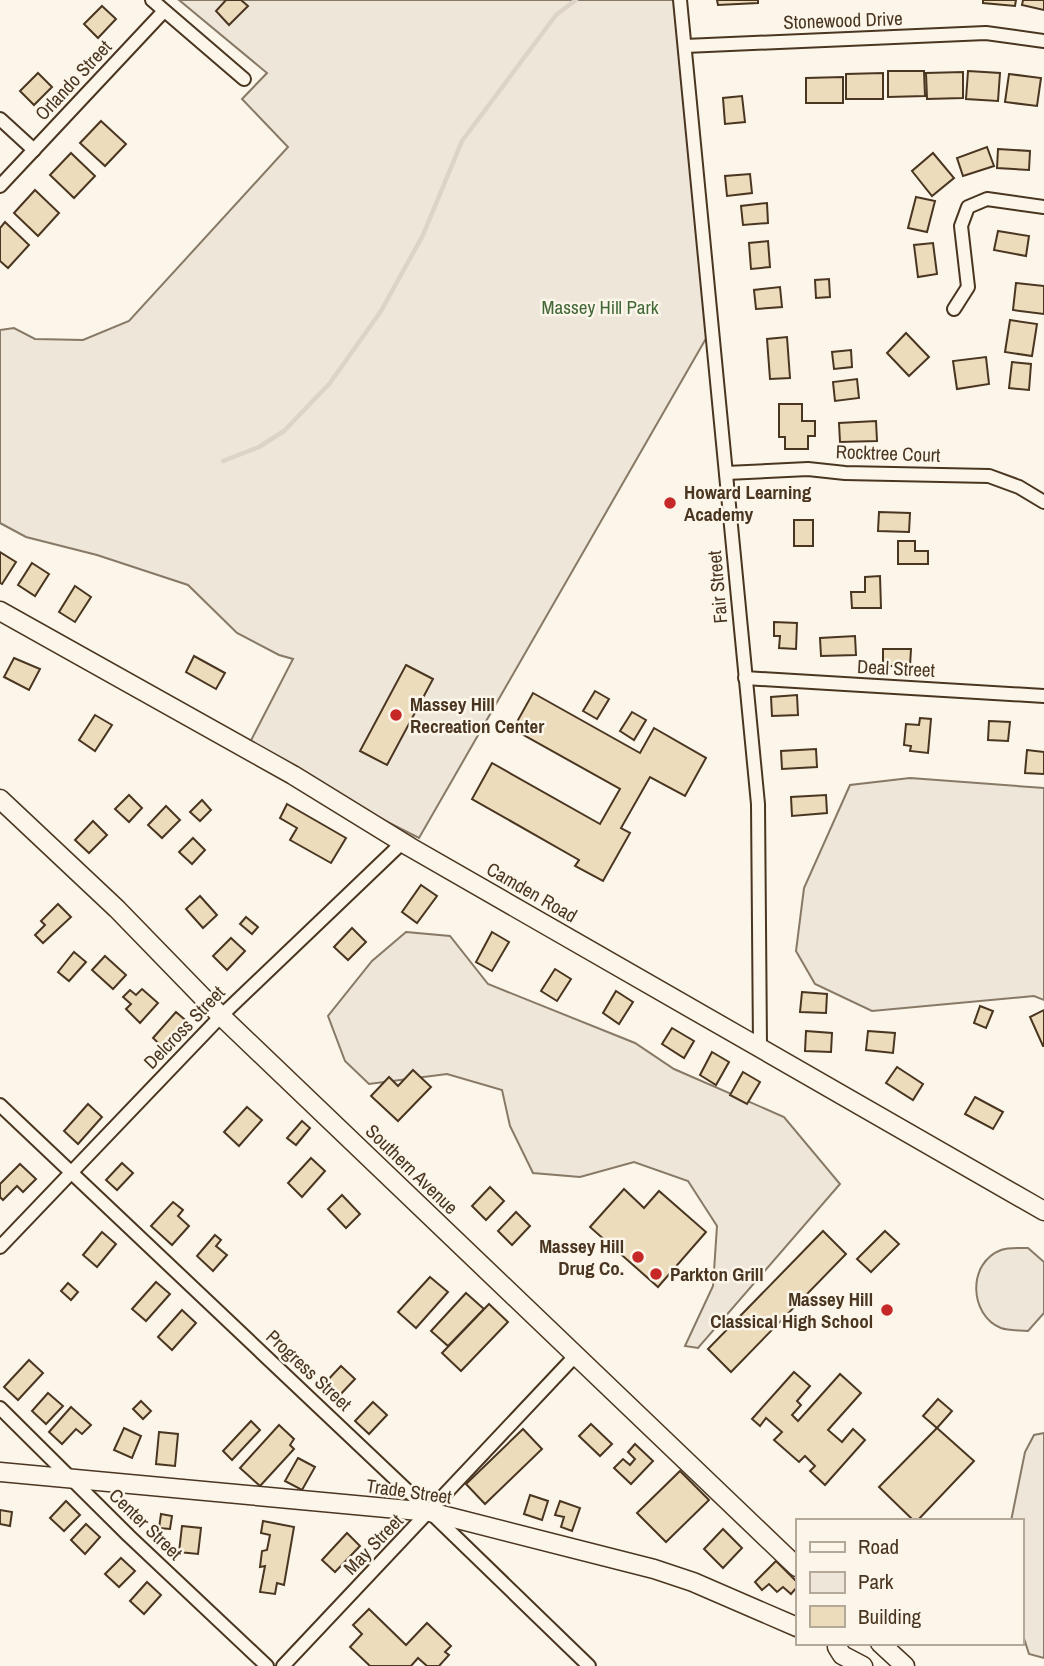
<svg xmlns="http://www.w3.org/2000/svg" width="1044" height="1666" viewBox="0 0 1044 1666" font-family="'Archivo Narrow',sans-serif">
<rect width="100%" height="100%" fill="#fbf6e9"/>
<g fill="#ede6d9" stroke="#887966" stroke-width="2">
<path d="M179 0H680L712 328 419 838 246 750 293 659 279 655 237 633 188 585 97 555 26 537 0 523V330L14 328 35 339 83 340 129 321 288 147 242 99 267 73Z"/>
<path d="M910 778 1044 788V1000L1034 996 872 1011 815 984 796 951 804 888 850 785Z"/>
<path d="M406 932 450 936 488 984 635 1043 674 1069 784 1117 840 1184 698 1348 685 1346 713 1286 717 1226 688 1181 634 1162 580 1177 533 1173 510 1126 502 1090 447 1074 369 1084 345 1061 328 1016 372 961Z"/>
<path d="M1028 1248 1044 1262V1313L1028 1331C1020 1330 1009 1331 1001 1328 969 1315 967 1263 1001 1250 1008 1247 1019 1248 1028 1248Z"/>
<path d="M1044 1433V1658L1029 1654 1021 1629V1521H1011L1025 1452 1034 1435Z"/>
</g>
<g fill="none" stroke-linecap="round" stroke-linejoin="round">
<path stroke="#dcd4c6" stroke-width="4.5" d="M223 461 259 447 284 431 330 383 381 311 423 235 462 141 556 15 576 0"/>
</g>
<g fill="#ecdcbc" stroke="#4a3520" stroke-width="2">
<path d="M226 0H241L248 6 229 25 216 11Z"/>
<path d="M717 0H758V3L718 5Z"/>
<path d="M983 0H1016L1015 6 983 3Z"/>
<path d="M1023 0H1044V10L1022 5Z"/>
<path d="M102 6 116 19 98 38 84 24Z"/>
<path d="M888 71H924L925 96 888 97Z"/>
<path d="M968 71 1000 73 998 101 966 99Z"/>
<path d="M963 72V98L927 99 926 73Z"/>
<path d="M38 73 52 87 34 105 20 91Z"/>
<path d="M883 73V99H846V74Z"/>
<path d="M1009 74 1041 78 1037 106 1005 102Z"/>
<path d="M843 77V103H806V78Z"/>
<path d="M742 96 745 122 725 124 723 98Z"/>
<path d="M101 121 126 144 105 166 80 143Z"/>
<path d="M987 147 994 166 963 176 957 158Z"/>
<path d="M998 149 1030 151 1029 170 997 168Z"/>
<path d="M71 153 95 176 74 198 50 175Z"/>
<path d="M933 153 954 178 932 196 912 171Z"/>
<path d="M750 174 752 193 727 196 725 176Z"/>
<path d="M35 190 59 213 38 236 14 213Z"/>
<path d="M916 197 935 201 927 232 908 228Z"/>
<path d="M767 203 768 223 743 225 741 206Z"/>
<path d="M5 222 29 245 8 268 0 261V228Z"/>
<path d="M998 231 1029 236 1026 256 994 250Z"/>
<path d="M768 241 770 267 751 269 749 243Z"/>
<path d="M933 243 937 274 918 277 914 245Z"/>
<path d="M829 279 830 297 816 298 815 280Z"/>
<path d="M1016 283 1044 286V314L1013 310Z"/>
<path d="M780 287 782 307 756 309 754 290Z"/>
<path d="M1010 320 1037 324 1032 356 1005 352Z"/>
<path d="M906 333 929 357 909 376 887 353Z"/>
<path d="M787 337 790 378 770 379 767 339Z"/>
<path d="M851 350 852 367 834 369 832 352Z"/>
<path d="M986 357 989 384 957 389 953 361Z"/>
<path d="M1012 362 1031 364 1029 390 1009 388Z"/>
<path d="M857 379 859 398 835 401 833 382Z"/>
<path d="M779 404H802V421H815V436H808V449H785V437H779Z"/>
<path d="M876 421 877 441 840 442 839 423Z"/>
<path d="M879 512 910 513 909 532 878 531Z"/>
<rect x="794" y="520" width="19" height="26"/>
<path d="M898 541H915V551H928V564H898Z"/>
<path d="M0 552 16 562 2 584 0 583Z"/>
<path d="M32 563 49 574 35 596 18 585Z"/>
<path d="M880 576 881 608H852L851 592H865V577Z"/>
<path d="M75 586 91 597 75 622 59 612Z"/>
<path d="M774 622 797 623 796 649 779 648 780 636H774Z"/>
<path d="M855 636 856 655 821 656 820 638Z"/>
<path d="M883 649H911L910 666H883Z"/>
<path d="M194 656 225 673 216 689 186 672Z"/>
<path d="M14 658 40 669 29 690 4 677Z"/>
<path d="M406 665 433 679 387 765 360 751Z"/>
<path d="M595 691 609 699 597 719 583 711Z"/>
<path d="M533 693 640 753 654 728 706 758 685 796 650 777 621 828 630 833 603 881 575 866 579 860 472 799 492 763 600 824 620 789 513 729Z"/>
<path d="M797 695 798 715 772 716 771 697Z"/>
<path d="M632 712 646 720 634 740 620 731Z"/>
<path d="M95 715 112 725 95 751 79 740Z"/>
<path d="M920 718 931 719 928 753 910 751 911 746 904 745 906 724 919 725Z"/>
<path d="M989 721 1010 722 1008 741 988 740Z"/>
<path d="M816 749 817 767 782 769 781 751Z"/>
<path d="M1027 750 1044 752V774L1025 773Z"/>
<path d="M129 795 142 808 129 822 115 809Z"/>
<path d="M826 795 827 813 792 816 791 797Z"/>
<path d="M202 800 211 810 200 821 190 812Z"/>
<path d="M287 804 346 838 331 863 290 840 297 828 280 818Z"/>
<path d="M166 806 180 820 162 838 148 825Z"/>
<path d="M93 821 107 835 89 853 75 840Z"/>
<path d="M193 838 205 850 192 864 179 852Z"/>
<path d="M421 885 437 896 417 923 402 912Z"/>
<path d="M200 896 217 915 203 928 186 909Z"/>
<path d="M58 904 71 917 43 943 35 935 45 925 41 921Z"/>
<path d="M246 917 258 927 252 934 240 924Z"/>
<path d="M352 928 366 942 348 960 334 947Z"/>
<path d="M492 932 509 942 492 971 476 962Z"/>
<path d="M231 938 245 951 227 970 213 956Z"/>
<path d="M74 952 86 962 69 981 58 972Z"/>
<path d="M105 956 126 975 113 989 92 970Z"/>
<path d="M555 969 571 979 557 1001 541 991Z"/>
<path d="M142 989 158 1003 140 1023 126 1009 131 1004 123 997 130 990 136 995Z"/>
<path d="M616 991 633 1002 619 1024 603 1013Z"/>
<path d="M802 992 827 994 826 1013 800 1012Z"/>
<path d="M980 1006 993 1011 986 1028 974 1023Z"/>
<path d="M1044 1010V1046H1043L1030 1017Z"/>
<path d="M176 1012 191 1025 167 1051 153 1038Z"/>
<path d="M672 1028 694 1041 684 1058 662 1044Z"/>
<path d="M806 1031 832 1033 831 1052 805 1051Z"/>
<path d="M868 1031 895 1033 893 1053 866 1050Z"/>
<path d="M712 1052 729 1062 716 1085 700 1075Z"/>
<path d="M897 1067 923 1084 913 1100 886 1083Z"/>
<path d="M413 1070 431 1087 398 1121 371 1096 389 1077 398 1086Z"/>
<path d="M743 1072 760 1082 747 1104 730 1095Z"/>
<path d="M975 1097 1003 1112 993 1129 965 1114Z"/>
<path d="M88 1104 102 1117 78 1144 64 1131Z"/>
<path d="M247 1107 262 1120 239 1146 224 1132Z"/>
<path d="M302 1121 310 1128 296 1145 287 1138Z"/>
<path d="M311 1158 325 1171 302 1197 288 1183Z"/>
<path d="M122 1163 133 1173 117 1190 106 1180Z"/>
<path d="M20 1164 36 1179 23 1192 17 1186 3 1200 0 1197V1184Z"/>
<path d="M490 1187 504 1201 486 1220 472 1206Z"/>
<path d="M624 1189 644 1208 659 1191 706 1232 658 1287 590 1227Z"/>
<path d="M342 1195 360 1214 346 1228 328 1209Z"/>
<path d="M173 1202 183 1210 178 1216 189 1226 172 1245 151 1226Z"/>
<path d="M516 1212 530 1226 512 1245 498 1231Z"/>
<path d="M823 1231 846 1254 731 1372 708 1349Z"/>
<path d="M885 1231 899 1244 871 1272 857 1259Z"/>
<path d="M102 1232 116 1244 97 1267 83 1255Z"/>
<path d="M215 1235 221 1240 216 1246 227 1255 213 1271 197 1256Z"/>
<path d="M430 1277 448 1292 416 1328 398 1312Z"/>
<path d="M156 1282 170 1294 146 1321 132 1309Z"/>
<path d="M68 1283 78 1292 71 1300 61 1291Z"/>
<path d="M466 1293 484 1309 448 1346 431 1331Z"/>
<path d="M489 1304 508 1322 461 1371 442 1353Z"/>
<path d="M182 1310 196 1323 172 1350 158 1337Z"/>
<path d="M29 1360 43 1373 18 1400 4 1387Z"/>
<path d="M341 1366 355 1379 337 1398 323 1385Z"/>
<path d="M794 1372 810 1386 797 1401 801 1405 792 1415 798 1421 840 1374 861 1393 828 1430 842 1442 853 1429 865 1440 825 1485 810 1471 815 1466 805 1456 799 1462 774 1440 782 1432 766 1418 760 1426 752 1419Z"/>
<path d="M48 1393 63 1406 46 1424 32 1411Z"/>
<path d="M938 1399 952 1411 937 1428 923 1416Z"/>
<path d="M141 1401 151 1411 143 1419 133 1409Z"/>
<path d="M373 1402 387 1415 369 1434 355 1421Z"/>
<path d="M71 1407 91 1425 82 1434 76 1429 62 1444 49 1432Z"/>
<path d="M251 1421 260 1430 232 1460 223 1451Z"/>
<path d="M591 1424 612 1444 600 1456 579 1436Z"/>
<path d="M279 1425 294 1439 290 1445 294 1449 260 1486 240 1468Z"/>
<path d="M124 1428 141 1436 132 1458 114 1450Z"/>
<path d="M937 1428 974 1461 917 1521H914L879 1487Z"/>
<path d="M523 1429 542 1449 485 1504 466 1484Z"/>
<path d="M159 1432 178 1434 175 1466 156 1464Z"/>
<path d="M635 1444 653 1461 631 1484 614 1468 623 1459 630 1465 635 1459 628 1452Z"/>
<path d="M298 1458 315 1467 302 1490 285 1481Z"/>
<path d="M680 1471 709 1500 666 1542 637 1513Z"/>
<path d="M530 1495 548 1501 542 1520 524 1514Z"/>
<path d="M66 1501 80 1515 64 1531 50 1518Z"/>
<path d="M560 1501 580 1508 572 1531 561 1527 564 1517 555 1515Z"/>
<path d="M0 1510 12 1512 10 1526 0 1524Z"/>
<path d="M161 1514 172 1516 170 1529 159 1528Z"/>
<path d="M263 1521 294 1527 284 1585 277 1583 275 1594 260 1592 265 1566 260 1567 262 1551 267 1550 270 1535 261 1533Z"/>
<path d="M86 1524 100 1537 85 1554 71 1540Z"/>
<path d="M182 1526 201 1528 198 1554 179 1552Z"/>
<path d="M723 1529 742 1548 723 1568 704 1549Z"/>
<path d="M347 1533 360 1546 335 1572 322 1560Z"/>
<path d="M121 1558 135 1571 119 1587 105 1574Z"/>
<path d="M776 1561 797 1582V1587L791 1594 783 1587 777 1592 769 1584 762 1590 755 1582Z"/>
<path d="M147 1582 161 1595 144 1614 130 1601Z"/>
<path d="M369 1609 406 1645 427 1623 451 1646 445 1652 449 1655 439 1666H427L418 1658 411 1666H370L350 1647 362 1634 353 1625Z"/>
</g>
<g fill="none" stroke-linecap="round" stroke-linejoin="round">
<g stroke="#4a3520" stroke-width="16">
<g id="street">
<path d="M152 0 244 79"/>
<path d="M680 0 758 804 760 1046"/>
<path d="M685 46 986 33 1044 41"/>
<path d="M0 119 34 150"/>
<path d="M0 186 164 11"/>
<path d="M954 309 968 287 961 226 968 207 987 199 1044 207"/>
<path d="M726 473 808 469 845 473 989 476 1019 487 1044 502"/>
<path d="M745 678 1044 696"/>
<path d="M0 1105 430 1512 589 1666"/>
<path d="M0 1247 221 1016 403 842"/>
<path d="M0 1408 129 1536 267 1666"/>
<path d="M283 1666 576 1355"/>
</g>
</g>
<g stroke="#4a3520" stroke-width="21">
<g id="secondary">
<path d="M0 611 293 775 410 847 1044 1211"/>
<path d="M0 799 117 909 221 1016 797 1567"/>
<path d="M0 1472 430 1512 654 1569 693 1582 797 1627"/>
<path d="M880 1643 905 1666"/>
<path d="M837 1647 842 1655 863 1666"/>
</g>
</g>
<use href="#street" stroke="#fbf6e9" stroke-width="12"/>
<use href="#secondary" stroke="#fbf6e9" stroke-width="18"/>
</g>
<g fill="#c62828" stroke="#fbf6e9" stroke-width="2.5">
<circle cx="670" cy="503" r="7"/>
<circle cx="396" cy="715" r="7"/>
<circle cx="638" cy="1257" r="7"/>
<circle cx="656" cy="1274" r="7"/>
<circle cx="887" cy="1310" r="7"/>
</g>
<g text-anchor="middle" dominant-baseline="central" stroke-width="5" stroke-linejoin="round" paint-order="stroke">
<g font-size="19" fill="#4a3520" stroke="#fbf6e9">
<text transform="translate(843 20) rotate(-2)">Stonewood Drive</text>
<text transform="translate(73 80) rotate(-47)">Orlando Street</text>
<text transform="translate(888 453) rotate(2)">Rocktree Court</text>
<text transform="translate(717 587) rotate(-95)">Fair Street</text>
<text transform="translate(896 668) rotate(3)">Deal Street</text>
<text transform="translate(532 892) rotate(30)">Camden Road</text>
<text transform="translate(184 1027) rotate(-46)">Delcross Street</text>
<text transform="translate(412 1169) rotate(44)">Southern Avenue</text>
<text transform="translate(309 1370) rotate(43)">Progress Street</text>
<text transform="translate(409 1491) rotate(8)">Trade Street</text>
<text transform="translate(146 1524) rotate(44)">Center Street</text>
<text transform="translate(373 1544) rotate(-46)">May Street</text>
</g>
<g font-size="19" fill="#436837" stroke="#fbf6e9">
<text x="600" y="307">Massey Hill Park</text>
</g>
<g font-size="19" font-weight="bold" fill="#4a3520" stroke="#fbf6e9" text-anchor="start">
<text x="684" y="492">Howard Learning<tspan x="684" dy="22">Academy</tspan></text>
<text x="410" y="704">Massey Hill<tspan x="410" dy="22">Recreation Center</tspan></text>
<text x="624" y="1246" text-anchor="end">Massey Hill<tspan x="624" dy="22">Drug Co.</tspan></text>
<text x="670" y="1274">Parkton Grill</text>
<text x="873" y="1299" text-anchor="end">Massey Hill<tspan x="873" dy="22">Classical High School</tspan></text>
</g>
</g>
<rect x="796" y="1519" width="228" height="126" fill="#fbf6e9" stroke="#b4a999" stroke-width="2"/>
<rect x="810" y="1542" width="35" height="10" fill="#fbf6e9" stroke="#b4a999" stroke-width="2"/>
<text x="858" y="1554" font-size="21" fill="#4a3520">Road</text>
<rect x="810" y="1572" width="35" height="21" fill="#ede6d9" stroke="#b4a999" stroke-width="2"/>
<text x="858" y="1589" font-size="21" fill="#4a3520">Park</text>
<rect x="810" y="1606" width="35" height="21" fill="#ecdcbc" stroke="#b4a999" stroke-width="2"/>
<text x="858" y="1624" font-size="21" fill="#4a3520">Building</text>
</svg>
